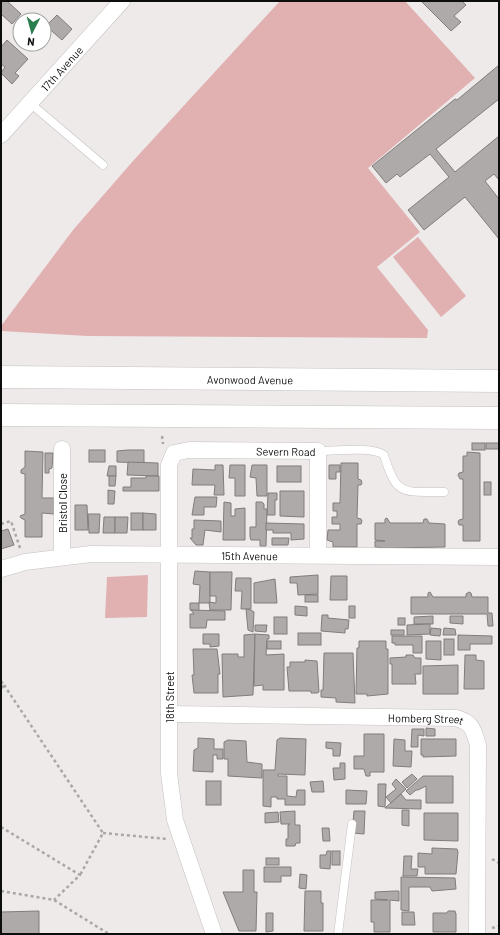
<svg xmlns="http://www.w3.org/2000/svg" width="500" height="935" viewBox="0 0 500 935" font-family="Barlow,sans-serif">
<rect width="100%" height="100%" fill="#eeeaea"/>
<g fill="#e1b1b2">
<path d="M280 1H405L475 78 368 168 420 232 377 267 428 330 427 338 87 336 1 331V326L73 230 133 161Z"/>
<path d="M418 237 466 296 441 317 393 257Z"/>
<path d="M148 575 147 617 105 618 107 577Z"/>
</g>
<g fill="#afaaaa" stroke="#817d7d">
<path d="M1 1H7L21 14 12 24 1 14Z"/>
<path d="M421 1H462L466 5 454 16 461 22 451 31Z"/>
<path d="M57 15 72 29 62 40 46 26Z"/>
<path d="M7 40 28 59 15 73 19 76 12 84 1 73 5 67 1 64V47Z"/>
<path d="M499 65V99L436 149 455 172 499 136V180L494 174 485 181 499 199V239L465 197 424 230 408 210 449 177 430 154 400 177 397 174 386 183 372 166 455 99 457 100Z"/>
<rect x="472" y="443" width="13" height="7"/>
<rect x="486" y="443" width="13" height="6"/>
<rect x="89" y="450" width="16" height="12"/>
<path d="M128 450H144V463L117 462V451Z"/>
<path d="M25 451 43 452 42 498H54V514L42 513V537H25V520L21 518 20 516 25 514V474L21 473V470L25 467Z"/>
<path d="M467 452 480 453V541H463V525H459L458 522 459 520 463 519V479H460L458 475 459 473 463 472V456H467Z"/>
<path d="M45 453H53L52 468 49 469V473H45Z"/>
<path d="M128 462 158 463V476L127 475Z"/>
<path d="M341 463H358V479L361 480 362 483 361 485H358L357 518 361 519 362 521 361 524H357V547H333V542L327 540 328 530H340V524H332V517H337V511H333V503H340Z"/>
<path d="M215 465H223L224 495H214L215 485H192L193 469 215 470Z"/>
<path d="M230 465H245V496H235V478H229Z"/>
<path d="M252 465H267V496H257L256 478 250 477Z"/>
<path d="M329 465H340V472H336V479H329Z"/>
<path d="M109 466H116V476H107Z"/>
<rect x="277" y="466" width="24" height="16"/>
<path d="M109 476H116L115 486H109Z"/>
<path d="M146 476H159V491H123V487H131V478H146Z"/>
<rect x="484" y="482" width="7" height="13"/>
<path d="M108 490 115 491 114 504H108Z"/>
<path d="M280 491H304V517L280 516Z"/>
<path d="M268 493H277V500H275V515H267Z"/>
<path d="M195 497H217L216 507H204V515H192Z"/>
<path d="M224 502 231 503V516H235V509L245 508V540H223Z"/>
<path d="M256 502H262L264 504V509H267L266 546H260V540H251L250 537V527H256Z"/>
<path d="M75 505H87L88 530H75Z"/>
<rect x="131" y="513" width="12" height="17"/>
<path d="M143 513 156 514V530H143Z"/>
<path d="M88 514H100L99 533H89Z"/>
<path d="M104 517H115V533H103Z"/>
<path d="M115 517H128L127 533H115Z"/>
<path d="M387 518 390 523H423L424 519H427L429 523 445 524V547L386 548 375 547V541H385L375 540V523H385V519Z"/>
<path d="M194 520 221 521V532L205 530 203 545H196L190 538H192V529H194Z"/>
<path d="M266 523 304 524V539L291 540V533H273V530H266Z"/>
<path d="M8 529 14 545 1 549V531Z"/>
<path d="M272 538H289L288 545H272Z"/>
<path d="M195 571 210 572V603H199L200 585 193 584Z"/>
<path d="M210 572H232L231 610H210L209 602 216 603V596H210Z"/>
<path d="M318 575V594L298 595 297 583H290V577Z"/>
<path d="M331 576H347V600H330Z"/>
<path d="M236 578H251V609H241L242 591H235Z"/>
<path d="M275 579 277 603H254V583Z"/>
<path d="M430 592 433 597H466V594L469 592 471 593 472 597H488V613H492L493 626H488L487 614H411V597H428V593Z"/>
<rect x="305" y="595" width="13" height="7"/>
<path d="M190 603H199V611L190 610Z"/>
<path d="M295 606 307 607V616L295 615Z"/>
<rect x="349" y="606" width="6" height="12"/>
<path d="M246 609 251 610 254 612 253 632 248 630Z"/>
<path d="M191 610 225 611V620H207L206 628H190V614H194Z"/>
<path d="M322 615H328V618L349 620 348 629H345V633L321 631Z"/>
<path d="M433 616V624H414V617Z"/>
<path d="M450 616H463V624L450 623Z"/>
<rect x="274" y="617" width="13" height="17"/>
<rect x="398" y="618" width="7" height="7"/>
<path d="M430 624V634L407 635V625Z"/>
<path d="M255 625H267L266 632 255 631Z"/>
<path d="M431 628 441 629 440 636 430 635Z"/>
<path d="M444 628 455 629 456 635H443Z"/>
<rect x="391" y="630" width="13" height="5"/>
<rect x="298" y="633" width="23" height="12"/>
<path d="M203 634H219V646L210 647V644H203Z"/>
<path d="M255 634 253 695 223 697 222 654H238V657H244V635Z"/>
<path d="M255 634 269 635V639H267L266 655 284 654V690H263V685L254 686Z"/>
<path d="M458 635 492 636V644H470V650H458Z"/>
<path d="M392 636H422V653H413V645H395V643H392Z"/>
<rect x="444" y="639" width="10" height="16"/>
<rect x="267" y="641" width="14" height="8"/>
<path d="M359 641H386V649H388V694L367 696V694H356L357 648H359Z"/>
<path d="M426 641H441V660L426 659Z"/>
<path d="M193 649H217L220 674H218V693H194L192 675H194Z"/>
<path d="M324 653H353L355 703 336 702V698L321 697V690H323Z"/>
<path d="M406 655H413L415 658H421V674H415L416 684H392V664H390V658L406 657Z"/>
<path d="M465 655H476V660L484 661V689H464Z"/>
<path d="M305 660 317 661 319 692 317 693H311V691H289L287 667H290V662H305Z"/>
<path d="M458 665V694H423V666Z"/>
<path d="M426 728 435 729V736H426Z"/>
<path d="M412 729H424V736L418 735V747H411Z"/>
<path d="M364 734H384V772H370V776H366L364 769H354V756H364Z"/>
<path d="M198 738 214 739V749H223V759H217V755H213V772L193 771 194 750 198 748Z"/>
<path d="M280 738 306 739 305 775 278 774V776H287V796L296 797 297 790H305V805H285V799H277V797H271V807L263 806V770H275L277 740Z"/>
<path d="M394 739 405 740V751H412L411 767 393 766Z"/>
<path d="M421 739H456V756L423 757V755H421Z"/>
<path d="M228 740 246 741 247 762 262 764V778L228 776V759H224V742Z"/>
<path d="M326 742 341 743 340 756H333V749L326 748Z"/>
<path d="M340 763H345V779L334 780 333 768H340Z"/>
<path d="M412 774 417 779 407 788 402 782Z"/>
<path d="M423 776H453V803H426V786L418 790H416L410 795 406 791Z"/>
<path d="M396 779 406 789 391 803 386 797 396 789 392 784Z"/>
<rect x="206" y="781" width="15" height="24"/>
<path d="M323 781 324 792H312L310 782Z"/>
<path d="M378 784H386L385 807 378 806Z"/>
<path d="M346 790 367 791 366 804H346Z"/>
<path d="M401 794 406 800H421V809L385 808Z"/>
<path d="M402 810H409V826L402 825Z"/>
<path d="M295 811V825H300V843H296L295 846H286V839H288V825L290 824H281L280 812Z"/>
<path d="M354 811H365L364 834 352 833Z"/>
<path d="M278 812 279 822 265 823V813Z"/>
<path d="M424 813H458V841L424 840Z"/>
<path d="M322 828H329L330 841H323Z"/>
<path d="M432 848 457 849 458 852 456 874H425V867H418V853L432 854Z"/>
<path d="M327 851H331L330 869 320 868V855H326Z"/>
<rect x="332" y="851" width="8" height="14"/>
<path d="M404 856H412L411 869H418L417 876H403Z"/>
<rect x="266" y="858" width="13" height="7"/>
<path d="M264 867H291V876H281V882H264Z"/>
<path d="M243 870H254V892H257L256 931H239L223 892H243Z"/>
<path d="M300 874 307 875 306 889 299 888Z"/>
<path d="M401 877 455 878 456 889 432 891 430 887H409V911L401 910Z"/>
<path d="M305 891H321V903H323V931H304Z"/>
<path d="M395 891H399V901L390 900V932H374V922H371V900H388L375 899V892Z"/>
<path d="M39 911V934H1V912Z"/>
<path d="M448 911H455L456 914V932H433V913H447Z"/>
<path d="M402 912H414L415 925H402Z"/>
<path d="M266 913H273V931L266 932Z"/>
</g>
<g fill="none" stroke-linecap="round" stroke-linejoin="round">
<g stroke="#c5c1c1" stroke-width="9">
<g id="service">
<path d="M30 103 103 165"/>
<path d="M318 451C334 451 373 446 384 455 397 498 403 491 444 492"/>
<path d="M338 934 352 824"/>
</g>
</g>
<g stroke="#c5c1c1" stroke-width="17">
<g id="minor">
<path id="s1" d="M1 135 122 1"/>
<path d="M62 449V557"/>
<path id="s2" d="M1 569 25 562 91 554 499 557"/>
<path id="s3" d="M169 714 456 718C473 723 473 729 478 745L477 934"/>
<path id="s4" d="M214 934 175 820 169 773V465L174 453 189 450 318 451V554"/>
</g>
</g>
<g stroke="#c5c1c1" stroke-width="23">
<g id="secondary">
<path id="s5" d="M1 377 499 381"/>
<path d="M1 415 499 418"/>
</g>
</g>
<g stroke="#aaa7a7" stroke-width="2.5" stroke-dasharray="3 3" stroke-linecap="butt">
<path d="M162 436 163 444"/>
<path d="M1 524 11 521 20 548"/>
<path d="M1 681 4 685 1 689"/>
<path d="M4 685 103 833 80 875"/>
<path d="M1 827 80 875 54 900"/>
<path d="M103 833 167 839"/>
<path d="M492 859 499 863"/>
<path d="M1 891 54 900 109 934"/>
<path d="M492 928 499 926"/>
</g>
<use href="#service" stroke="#fff" stroke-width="8"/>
<use href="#minor" stroke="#fff" stroke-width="16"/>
<use href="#secondary" stroke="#fff" stroke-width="22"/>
</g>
<g text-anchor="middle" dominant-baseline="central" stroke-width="3.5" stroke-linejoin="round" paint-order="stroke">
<g font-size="11" fill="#0e0d0d" stroke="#fff">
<text stroke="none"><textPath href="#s1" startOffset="90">17th Avenue</textPath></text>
<text stroke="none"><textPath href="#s5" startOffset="249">Avonwood Avenue</textPath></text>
<text stroke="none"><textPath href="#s4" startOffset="601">Severn Road</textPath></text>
<text transform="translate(62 503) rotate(-90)">Bristol Close</text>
<text stroke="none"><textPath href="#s2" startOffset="250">15th Avenue</textPath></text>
<text transform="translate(169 697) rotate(-90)">18th Street</text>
<text stroke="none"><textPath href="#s3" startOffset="257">Homberg Street</textPath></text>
</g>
</g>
<rect width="500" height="935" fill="none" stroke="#0e0d0d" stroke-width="4"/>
<g transform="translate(32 32) rotate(186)"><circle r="19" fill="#ffffff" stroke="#9f9e9e"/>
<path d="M0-3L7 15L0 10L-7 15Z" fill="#2c7d4e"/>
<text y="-6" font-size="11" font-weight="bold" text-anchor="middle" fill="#0e0d0d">N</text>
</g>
</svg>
